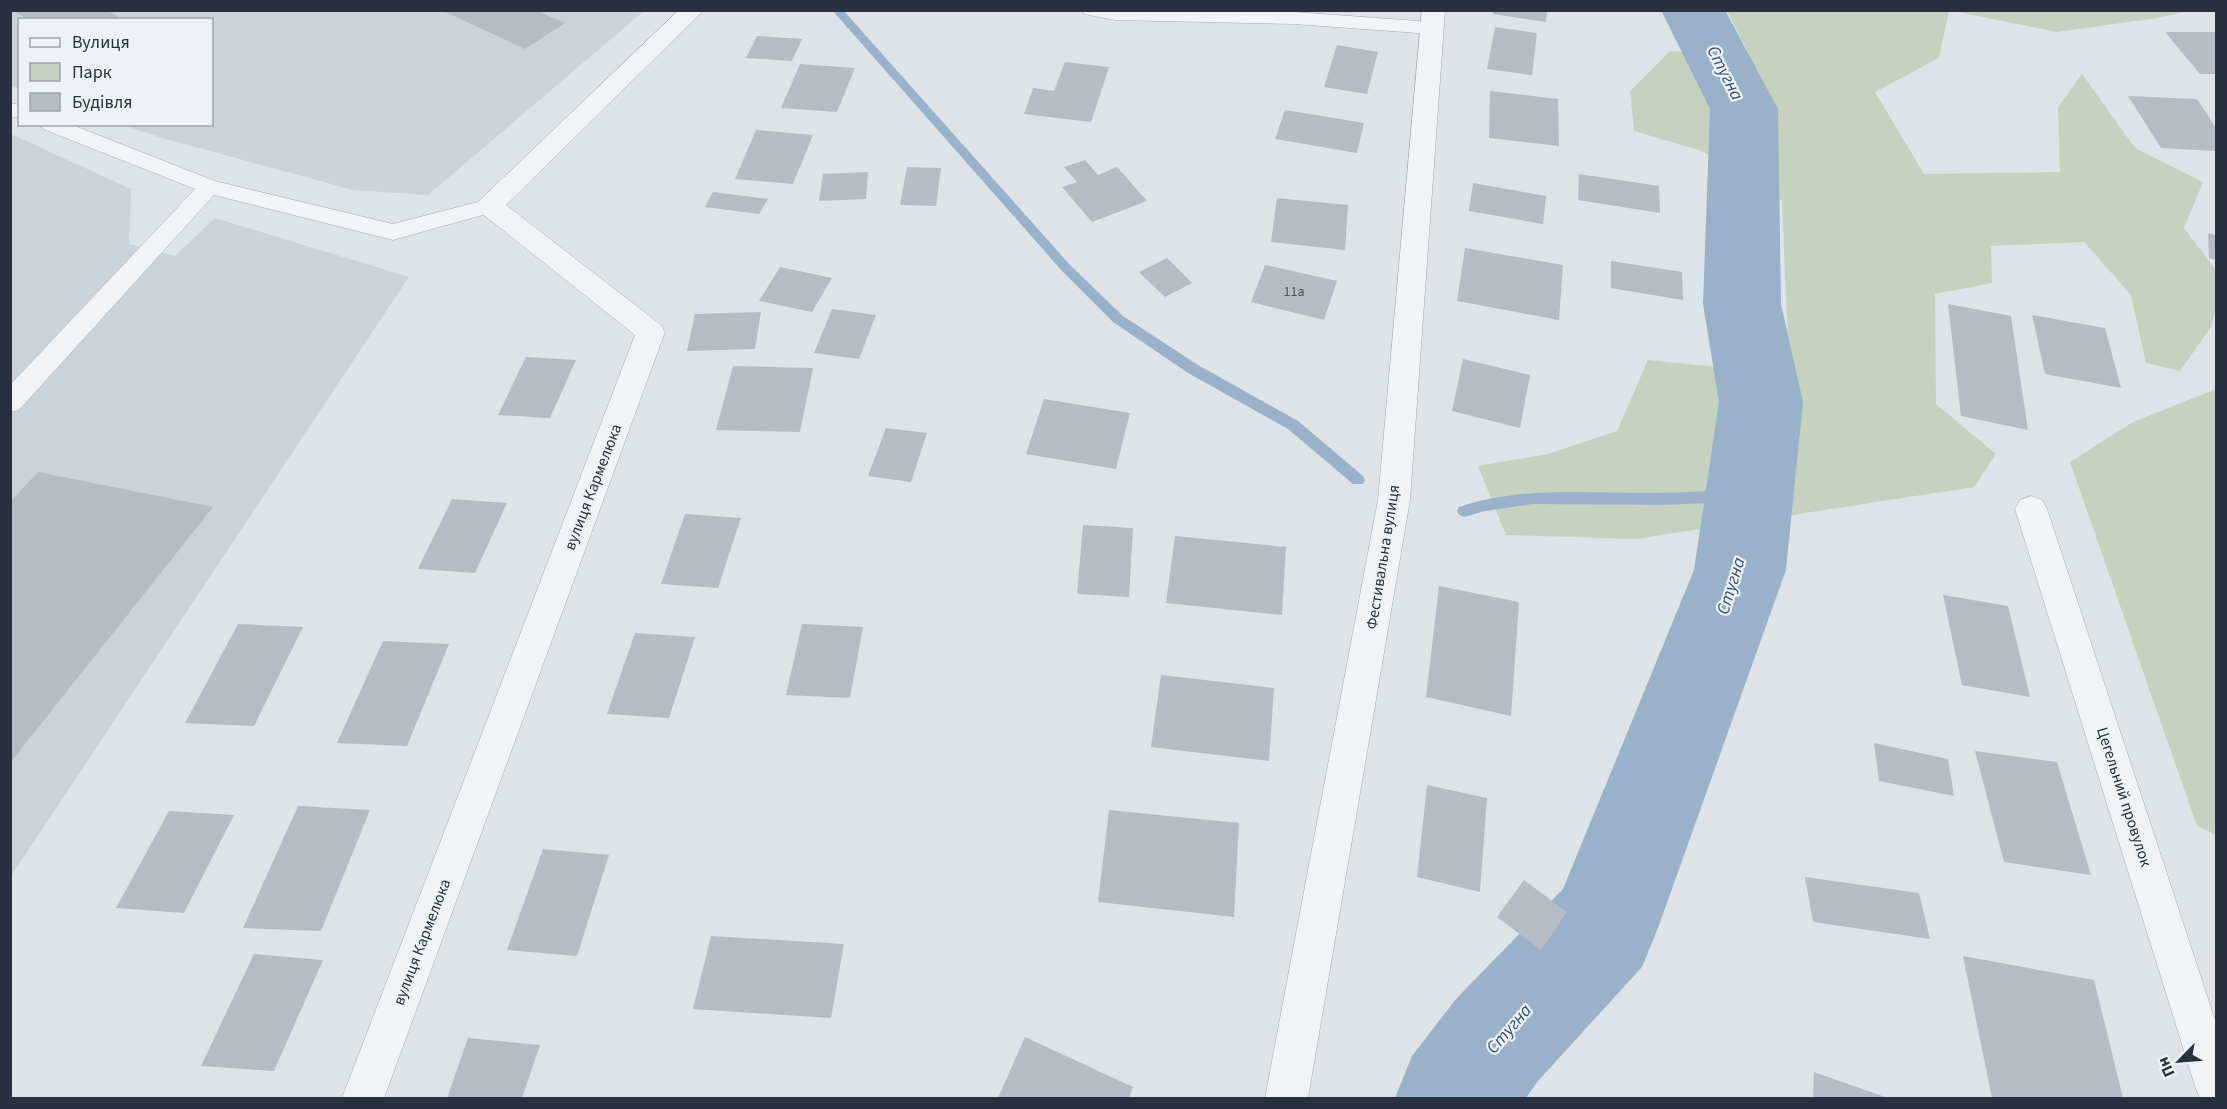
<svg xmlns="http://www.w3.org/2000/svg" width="2227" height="1109" viewBox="0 0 2227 1109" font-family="'Source Sans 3',sans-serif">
<rect width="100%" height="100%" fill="#dee3e8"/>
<g fill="#ccd2da">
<path d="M11 11H644L428 195 353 190 162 138 123 125 212 124V20H20L19 89 11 86Z"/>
<path d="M11 134 131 189 129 244 175 256 215 218 409 277 11 876Z"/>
</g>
<g fill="#c5d2bf">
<path d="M1727 11H1949L1939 58 1875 92 1924 174 2060 172 2058 107 2082 74 2135 148 2203 182 2184 228 2216 270V308L2211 327 2180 371 2146 363 2131 295 2084 242 1991 246 1992 283 1935 294 1936 404 1996 454 1974 487 1636 539 1506 535 1478 466 1548 454 1617 431 1648 360 1727 368 1788 344 1782 201 1702 151 1634 131 1630 91 1670 51 1750 56Z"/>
<path d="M1953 11 2189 10V11L2157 18 2057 32Z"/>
<path d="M2216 389V835L2197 826 2070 462 2133 422Z"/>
</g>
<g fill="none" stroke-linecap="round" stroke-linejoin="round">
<g fill="#99b2c9" fill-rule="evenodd">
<path d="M832 10H843L1070 265 1123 316 1198 365 1298 421 1363 476 1365 480 1363 484H1353L1288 429 1188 373 1113 322 1062 271Z"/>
<path d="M1749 489 1754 491 1756 495 1754 499 1749 501 1664 505 1532 504 1485 511 1464 517 1459 515 1457 511 1459 507C1522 486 1587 493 1652 493 1684 493 1717 490 1749 489Z"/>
</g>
<path fill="#99b2c9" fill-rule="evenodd" d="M1661 10H1725L1778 109 1781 304 1803 402 1786 570 1658 928 1642 967 1538 1081 1526 1098H1395L1412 1056 1456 999 1563 889 1694 570 1719 402 1703 304 1710 109Z"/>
</g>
<g fill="#b6bcc5">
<path d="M12 10H106L125 20H30Z"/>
<path d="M441 10H535L565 23 525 49Z"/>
<path d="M1493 10H1547L1546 22 1493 14Z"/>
<path d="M1495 27 1537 33 1532 75 1487 69Z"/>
<path d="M2165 32H2216V74H2200Z"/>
<path d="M757 36 802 39 792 61 746 58Z"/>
<path d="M1337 45 1378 52 1367 94 1324 87Z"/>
<path d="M1065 62 1109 67 1091 122 1024 114 1033 88 1054 91Z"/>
<path d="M800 64 855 68 837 112 781 108Z"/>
<path d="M1490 91 1558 99 1559 146 1489 138Z"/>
<path d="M2128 96 2197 99 2216 128V151L2161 148Z"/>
<path d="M1285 110 1364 123 1357 153 1275 139Z"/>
<path d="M756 130 813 135 793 184 735 179Z"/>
<path d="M1085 160 1098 175 1117 167 1147 201 1092 222 1062 187 1077 182 1064 167Z"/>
<path d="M907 167 941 168 936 206 900 205Z"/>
<path d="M868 172 866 199 819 201 823 174Z"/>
<path d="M1579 174 1659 186 1660 213 1578 200Z"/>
<path d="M1473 183 1546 196 1543 224 1469 211Z"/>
<path d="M713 192 768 199 759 214 705 207Z"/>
<path d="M1277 198 1348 205 1345 250 1271 242Z"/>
<path d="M2208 233 2216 235V260L2209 258Z"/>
<path d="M1465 248 1563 265 1559 320 1457 301Z"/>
<path d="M1167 258 1192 283 1165 297 1139 272Z"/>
<path d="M1611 261 1682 272 1683 300 1611 288Z"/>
<path d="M1265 265 1337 281 1324 320 1251 302Z"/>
<path d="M780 267 832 278 812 312 759 301Z"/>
<path d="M1948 304 2011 316 2028 430 1961 416Z"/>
<path d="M832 309 876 315 859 359 814 353Z"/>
<path d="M761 312 755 349 687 351 695 314Z"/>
<path d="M2032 315 2105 328 2121 388 2045 374Z"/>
<path d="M526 357 576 360 550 418 498 415Z"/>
<path d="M1463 359 1530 375 1520 428 1452 411Z"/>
<path d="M733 366 813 368 800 432 716 430Z"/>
<path d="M1044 399 1130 413 1116 469 1026 454Z"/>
<path d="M886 428 927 433 911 482 868 476Z"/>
<path d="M38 472 213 507 10 763V502Z"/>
<path d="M452 499 507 503 475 573 418 569Z"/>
<path d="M685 514 741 518 718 588 661 584Z"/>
<path d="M1083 525 1133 528 1129 597 1077 594Z"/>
<path d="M1175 536 1286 547 1282 615 1166 603Z"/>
<path d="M1439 586 1519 602 1511 716 1426 697Z"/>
<path d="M1943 595 2008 606 2030 697 1962 685Z"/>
<path d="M238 624 303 627 254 726 185 723Z"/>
<path d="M802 624 863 627 850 698 786 695Z"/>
<path d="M635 633 695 637 669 718 607 714Z"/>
<path d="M383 641 449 644 407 746 337 743Z"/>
<path d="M1161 675 1274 688 1269 761 1151 747Z"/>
<path d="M1874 743 1948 759 1954 796 1879 781Z"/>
<path d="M1975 751 2057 762 2091 875 2004 862Z"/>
<path d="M1427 785 1487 798 1480 892 1417 877Z"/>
<path d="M298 806 370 810 321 931 243 928Z"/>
<path d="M1109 810 1239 823 1234 917 1098 902Z"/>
<path d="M169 811 234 815 184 913 116 908Z"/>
<path d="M543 849 609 855 577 956 507 950Z"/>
<path d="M1805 877 1919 893 1930 939 1813 922Z"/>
<path d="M1524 880 1567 912 1541 950 1497 917Z"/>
<path d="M711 936 844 944 831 1018 693 1009Z"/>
<path d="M254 954 323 960 274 1071 201 1066Z"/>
<path d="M1963 956 2094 980 2123 1098H1992Z"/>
<path d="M1025 1037 1133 1087 1129 1098H998Z"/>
<path d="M468 1038 540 1045 522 1098H447Z"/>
<path d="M1814 1072 1888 1098H1813Z"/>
</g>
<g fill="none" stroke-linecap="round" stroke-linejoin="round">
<g stroke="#a3aab2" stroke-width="1">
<g id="lane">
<path d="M1082 10 1294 12 1432 22 1439 24 1442 28 1439 32 1432 34 1294 24 1115 20 1084 14Z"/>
<path d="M10 103 20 105V118L10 116Z"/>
<path d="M40 124H70L215 181 393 224 489 199 497 201 500 206 497 211 393 240 214 195 19 410 10 412V385L195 189 43 129Z"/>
</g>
</g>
<g stroke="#a3aab2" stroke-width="1">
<g id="street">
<path d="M679 10H704L506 205 661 325 665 332 384 1098H342L635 335 480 212 476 206 480 200Z"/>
<path d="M1422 10H1445L1410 500 1308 1098H1265L1378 500Z"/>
<path d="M2031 496 2042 500 2047 509 2216 1023V1098H2200L2195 1086 2015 509 2020 500Z"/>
</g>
</g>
<use href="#lane" fill="#f1f3f6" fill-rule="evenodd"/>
<use href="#street" fill="#f1f3f6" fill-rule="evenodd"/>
</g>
<g text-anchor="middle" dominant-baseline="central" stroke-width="4.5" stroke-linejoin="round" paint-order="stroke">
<g font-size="14" fill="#4b5460">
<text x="1294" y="292">11а</text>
</g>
<g font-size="16" fill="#27313f" stroke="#eef1f6">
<text transform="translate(593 487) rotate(-69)">вулиця Кармелюка</text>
<text transform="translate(1383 557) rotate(-81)">Фестивальна вулиця</text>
<text transform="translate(2124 797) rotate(72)">Цегельний провулок</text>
<text transform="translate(422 942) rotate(-69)">вулиця Кармелюка</text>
</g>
<g font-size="18" font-style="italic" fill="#315273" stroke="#eef1f6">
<text transform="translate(1725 73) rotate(63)">Стугна</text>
<text transform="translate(1731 586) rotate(-73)">Стугна</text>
<text transform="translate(1509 1029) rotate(-49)">Стугна</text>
</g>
</g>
<rect width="2227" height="1109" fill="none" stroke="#27313f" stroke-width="24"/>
<rect x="18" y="18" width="195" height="108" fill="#eef1f6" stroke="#9ea4ad" stroke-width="1.5"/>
<rect x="30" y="38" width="30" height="9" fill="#f1f3f6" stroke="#9ea4ad" stroke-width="1.5"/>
<text x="72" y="48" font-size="18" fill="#27313f">Вулиця</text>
<rect x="30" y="63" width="30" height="18" fill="#c5d2bf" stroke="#9ea4ad" stroke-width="1.5"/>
<text x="72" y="78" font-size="18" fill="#27313f">Парк</text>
<rect x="30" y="93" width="30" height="18" fill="#b6bcc5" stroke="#9ea4ad" stroke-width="1.5"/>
<text x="72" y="108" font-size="18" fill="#27313f">Будівля</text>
<g transform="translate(2179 1061) rotate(245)" stroke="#eef1f6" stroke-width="4.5" paint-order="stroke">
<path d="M0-4.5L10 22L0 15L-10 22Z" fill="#27313f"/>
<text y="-9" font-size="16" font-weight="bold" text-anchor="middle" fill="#27313f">Пн</text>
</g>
</svg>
